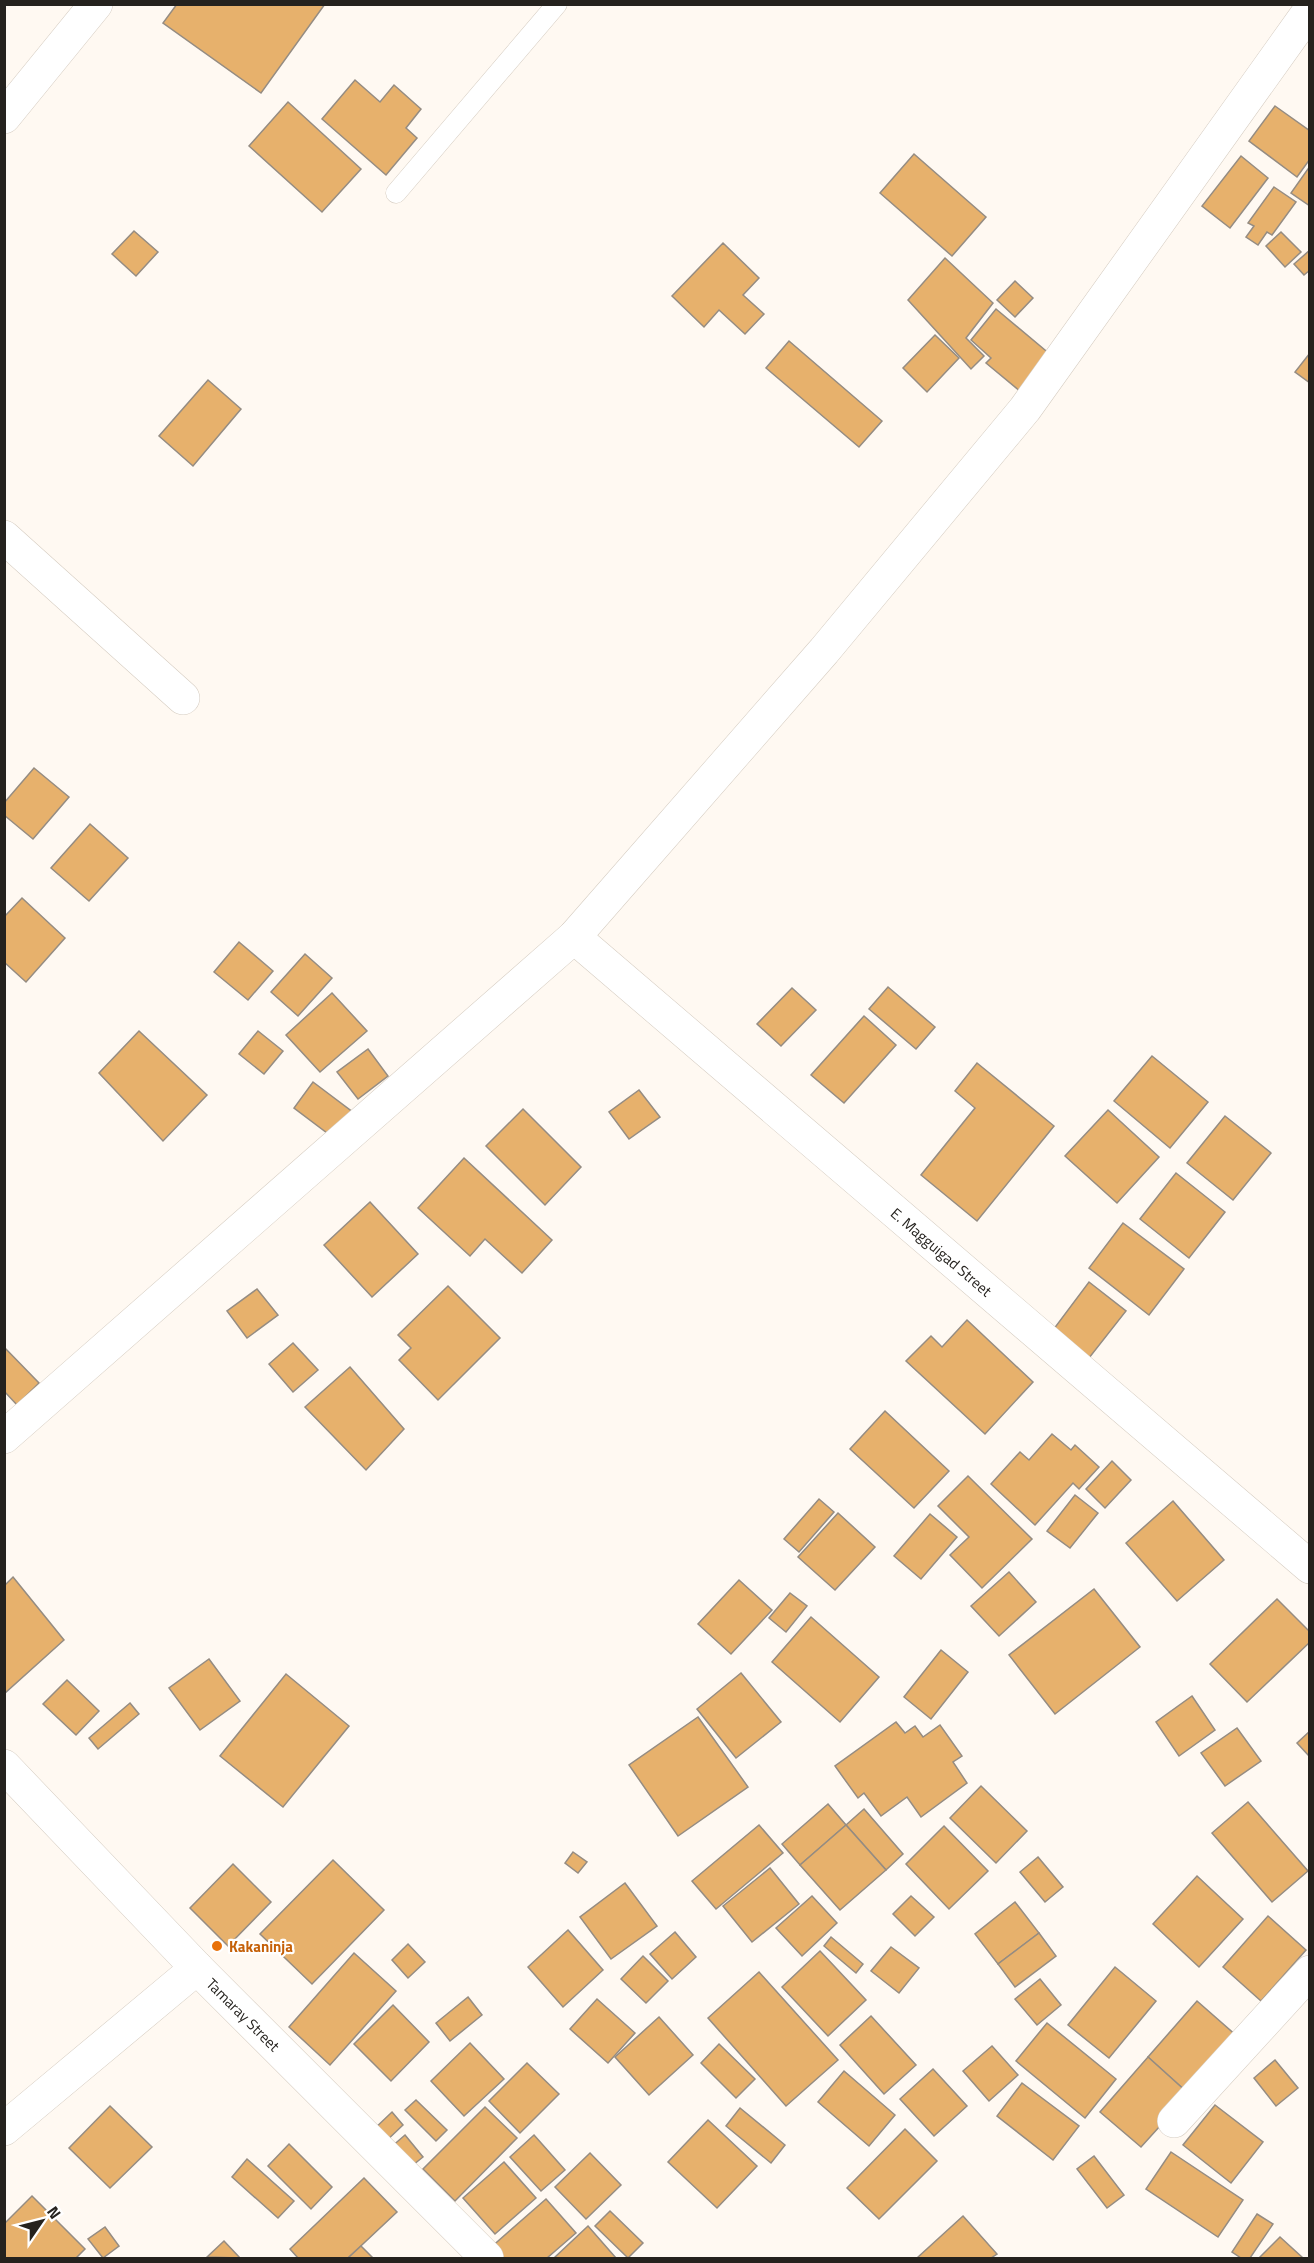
<svg xmlns="http://www.w3.org/2000/svg" width="1314" height="2263" viewBox="0 0 1314 2263" font-family="'Titillium Web',sans-serif">
<rect width="100%" height="100%" fill="#fff9f2"/>
<g fill="#e7b16c" stroke="#958c82" stroke-width="1.5">
<path d="M177 4H325L261 93 163 23Z"/>
<path d="M355 80 380 102 394 85 421 109 406 128 417 138 386 175 322 119Z"/>
<path d="M288 102 361 169 322 212 249 146Z"/>
<path d="M1275 106 1310 131V159L1297 177 1249 141Z"/>
<path d="M914 154 986 217 952 256 880 193Z"/>
<path d="M1241 156 1268 178 1230 228 1202 206Z"/>
<path d="M1310 166V206L1291 193Z"/>
<path d="M1274 187 1296 202 1272 235 1267 232 1258 245 1246 237 1254 226 1248 223Z"/>
<path d="M134 231 158 252 136 276 112 254Z"/>
<path d="M1281 232 1301 252 1285 267 1266 246Z"/>
<path d="M723 243 759 278 743 295 764 314 745 334 719 310 704 327 672 296Z"/>
<path d="M1310 250V270L1304 275 1294 264Z"/>
<path d="M945 258 993 303 966 338 984 356 971 369 908 300Z"/>
<path d="M1015 281 1033 298 1015 317 997 300Z"/>
<path d="M996 309 1051 355 1021 392 986 363 991 358 971 340Z"/>
<path d="M935 335 959 358 927 392 903 368Z"/>
<path d="M789 341 882 421 859 447 766 368Z"/>
<path d="M1310 353V383L1295 372Z"/>
<path d="M208 380 241 409 193 466 159 436Z"/>
<path d="M34 768 69 797 33 839 4 815V803Z"/>
<path d="M90 824 128 858 89 901 51 868Z"/>
<path d="M22 898 65 938 26 982 4 962V917Z"/>
<path d="M239 942 273 971 248 1000 214 972Z"/>
<path d="M305 954 332 978 298 1016 271 992Z"/>
<path d="M888 987 935 1027 916 1049 869 1009Z"/>
<path d="M792 988 816 1010 781 1046 757 1024Z"/>
<path d="M332 993 367 1031 320 1072 286 1035Z"/>
<path d="M864 1016 896 1045 844 1103 811 1075Z"/>
<path d="M139 1031 207 1095 163 1141 99 1073Z"/>
<path d="M258 1031 283 1051 264 1074 239 1054Z"/>
<path d="M368 1049 388 1076 358 1099 337 1072Z"/>
<path d="M1152 1056 1208 1102 1170 1148 1114 1101Z"/>
<path d="M977 1063 1054 1126 977 1221 921 1175 975 1108 955 1091Z"/>
<path d="M313 1082 354 1113 335 1139 294 1108Z"/>
<path d="M639 1090 660 1117 629 1139 609 1112Z"/>
<path d="M523 1109 581 1167 545 1205 486 1146Z"/>
<path d="M1108 1110 1159 1157 1117 1203 1065 1156Z"/>
<path d="M1225 1116 1271 1153 1233 1200 1187 1163Z"/>
<path d="M464 1158 552 1240 522 1273 485 1239 470 1256 418 1208Z"/>
<path d="M1176 1173 1225 1212 1189 1258 1140 1219Z"/>
<path d="M370 1202 418 1254 372 1297 324 1245Z"/>
<path d="M1123 1223 1184 1269 1149 1315 1089 1268Z"/>
<path d="M1089 1282 1126 1311 1089 1358 1053 1330Z"/>
<path d="M448 1286 500 1338 438 1400 399 1360 411 1348 398 1335Z"/>
<path d="M257 1289 278 1315 247 1338 227 1311Z"/>
<path d="M967 1320 1033 1382 985 1434 906 1361 931 1336 942 1347Z"/>
<path d="M293 1343 318 1370 293 1392 269 1364Z"/>
<path d="M4 1347 39 1383 17 1405 4 1391Z"/>
<path d="M350 1367 404 1429 366 1470 305 1407Z"/>
<path d="M885 1411 949 1471 914 1508 850 1449Z"/>
<path d="M1052 1434 1071 1450 1075 1445 1099 1467 1079 1489 1073 1483 1035 1525 991 1484 1020 1452 1029 1460Z"/>
<path d="M1112 1461 1131 1480 1105 1508 1086 1489Z"/>
<path d="M968 1476 1032 1539 982 1588 950 1555 969 1537 938 1506Z"/>
<path d="M1075 1495 1098 1513 1070 1548 1047 1531Z"/>
<path d="M819 1499 834 1512 799 1552 784 1539Z"/>
<path d="M1173 1501 1224 1560 1177 1601 1126 1543Z"/>
<path d="M838 1513 875 1547 835 1590 798 1557Z"/>
<path d="M930 1514 957 1537 921 1579 894 1556Z"/>
<path d="M1009 1572 1036 1602 999 1636 971 1606Z"/>
<path d="M13 1577 64 1640 5 1693 4 1586Z"/>
<path d="M739 1580 772 1610 731 1654 698 1624Z"/>
<path d="M1094 1589 1140 1647 1055 1714 1009 1655Z"/>
<path d="M790 1593 807 1606 786 1632 769 1618Z"/>
<path d="M1277 1599 1310 1632V1642L1247 1702 1210 1664Z"/>
<path d="M811 1617 879 1677 840 1722 772 1662Z"/>
<path d="M941 1650 968 1672 931 1719 904 1697Z"/>
<path d="M209 1659 240 1701 200 1730 169 1688Z"/>
<path d="M741 1673 781 1722 736 1758 697 1709Z"/>
<path d="M286 1674 349 1726 283 1807 220 1756Z"/>
<path d="M67 1680 99 1711 76 1735 43 1704Z"/>
<path d="M1192 1696 1215 1730 1179 1756 1156 1722Z"/>
<path d="M130 1703 139 1714 98 1749 89 1738Z"/>
<path d="M698 1717 748 1787 678 1836 629 1765Z"/>
<path d="M896 1722 905 1733 915 1726 923 1737 940 1725 962 1756 953 1762 967 1783 921 1817 907 1797 881 1816 864 1793 858 1798 835 1766Z"/>
<path d="M1237 1728 1261 1761 1225 1786 1201 1753Z"/>
<path d="M1310 1731V1757L1297 1743Z"/>
<path d="M981 1786 1027 1831 996 1863 950 1818Z"/>
<path d="M1248 1802 1308 1871 1272 1902 1212 1833Z"/>
<path d="M828 1804 846 1825 800 1865 782 1844Z"/>
<path d="M864 1809 903 1854 886 1870 846 1825Z"/>
<path d="M759 1825 783 1853 716 1909 692 1881Z"/>
<path d="M846 1825 886 1870 840 1910 800 1865Z"/>
<path d="M944 1826 988 1871 949 1909 906 1864Z"/>
<path d="M573 1852 587 1862 578 1873 565 1863Z"/>
<path d="M1038 1857 1063 1887 1045 1902 1020 1872Z"/>
<path d="M333 1860 384 1910 312 1984 260 1934Z"/>
<path d="M233 1864 271 1902 228 1946 190 1908Z"/>
<path d="M770 1868 799 1904 752 1942 723 1906Z"/>
<path d="M1197 1876 1243 1919 1199 1967 1153 1924Z"/>
<path d="M625 1883 657 1926 611 1959 580 1917Z"/>
<path d="M812 1896 837 1923 802 1956 776 1928Z"/>
<path d="M911 1896 934 1917 915 1936 893 1914Z"/>
<path d="M1015 1902 1039 1933 998 1964 975 1934Z"/>
<path d="M1268 1916 1306 1950 1261 2001 1223 1967Z"/>
<path d="M568 1930 603 1970 563 2007 528 1967Z"/>
<path d="M675 1932 696 1957 672 1979 650 1954Z"/>
<path d="M1039 1933 1056 1956 1015 1987 998 1964Z"/>
<path d="M831 1937 863 1964 856 1973 824 1946Z"/>
<path d="M408 1944 425 1962 408 1978 392 1960Z"/>
<path d="M891 1947 919 1968 899 1993 871 1971Z"/>
<path d="M820 1951 866 2000 828 2036 782 1987Z"/>
<path d="M354 1953 396 1991 330 2065 289 2027Z"/>
<path d="M643 1956 668 1981 646 2003 621 1979Z"/>
<path d="M1115 1967 1156 2001 1109 2058 1068 2025Z"/>
<path d="M759 1972 838 2060 786 2106 708 2018Z"/>
<path d="M1040 1979 1061 2005 1037 2025 1015 1999Z"/>
<path d="M468 1997 482 2015 450 2041 436 2023Z"/>
<path d="M597 1999 635 2033 608 2063 570 2029Z"/>
<path d="M1197 2001 1238 2037 1189 2094 1148 2057Z"/>
<path d="M393 2005 429 2042 391 2081 354 2044Z"/>
<path d="M871 2016 916 2065 884 2094 840 2045Z"/>
<path d="M659 2017 693 2055 649 2095 615 2057Z"/>
<path d="M1047 2023 1116 2079 1085 2118 1016 2061Z"/>
<path d="M470 2043 504 2079 464 2116 431 2081Z"/>
<path d="M719 2044 755 2079 736 2098 701 2063Z"/>
<path d="M992 2046 1018 2075 989 2101 963 2071Z"/>
<path d="M1148 2057 1189 2094 1141 2147 1100 2112Z"/>
<path d="M1275 2060 1298 2088 1276 2106 1254 2078Z"/>
<path d="M527 2063 559 2094 520 2133 489 2101Z"/>
<path d="M933 2069 967 2106 934 2136 900 2099Z"/>
<path d="M844 2071 895 2115 869 2146 818 2102Z"/>
<path d="M1022 2083 1079 2126 1053 2160 997 2116Z"/>
<path d="M416 2100 447 2130 436 2141 405 2110Z"/>
<path d="M1215 2105 1263 2142 1231 2183 1183 2145Z"/>
<path d="M110 2106 152 2147 110 2188 69 2148Z"/>
<path d="M485 2107 517 2138 455 2201 423 2169Z"/>
<path d="M740 2108 785 2145 771 2163 726 2126Z"/>
<path d="M392 2112 403 2125 382 2145 371 2132Z"/>
<path d="M708 2120 757 2166 717 2208 668 2162Z"/>
<path d="M905 2129 937 2161 879 2219 847 2188Z"/>
<path d="M405 2135 423 2157 408 2169 390 2148Z"/>
<path d="M534 2135 565 2170 541 2191 510 2157Z"/>
<path d="M289 2144 332 2187 311 2209 268 2166Z"/>
<path d="M1171 2152 1243 2200 1218 2237 1146 2189Z"/>
<path d="M590 2153 621 2185 586 2219 555 2187Z"/>
<path d="M1094 2156 1124 2195 1107 2208 1077 2169Z"/>
<path d="M247 2159 294 2201 278 2218 232 2177Z"/>
<path d="M504 2162 536 2198 495 2234 463 2198Z"/>
<path d="M364 2178 397 2212 348 2258H298L290 2249Z"/>
<path d="M32 2196 85 2249 76 2258H4V2224Z"/>
<path d="M546 2199 576 2233 547 2258H497L489 2249Z"/>
<path d="M610 2211 643 2243 628 2258 595 2226Z"/>
<path d="M1257 2214 1273 2224 1250 2258H1241L1232 2252Z"/>
<path d="M963 2216 997 2254 991 2258H917Z"/>
<path d="M588 2226 616 2258H554Z"/>
<path d="M105 2227 119 2246 103 2258 88 2239Z"/>
<path d="M1280 2237 1303 2258H1259Z"/>
<path d="M224 2241 240 2258 207 2257Z"/>
<path d="M361 2246 373 2258H348Z"/>
</g>
<g fill="none" stroke-linecap="round" stroke-linejoin="round">
<g stroke="#d5ccc1" stroke-width="21">
<path id="lane" d="M396 193 557 4"/>
</g>
<g stroke="#d5ccc1" stroke-width="34">
<g id="street">
<path d="M4 117 96 4"/>
<path d="M4 537 183 698"/>
<path id="s1" d="M574 937 1310 1567"/>
<path d="M4 1437 574 937 824 651 1025 409 1310 10"/>
<path id="s2" d="M4 1766 197 1968 487 2258"/>
<path d="M1174 2121 1310 1972"/>
<path d="M4 2129 197 1968"/>
</g>
</g>
<use href="#lane" stroke="#fff" stroke-width="20"/>
<use href="#street" stroke="#fff" stroke-width="33"/>
</g>
<circle fill="#e8710a" stroke="#fff" stroke-width="2" cx="217" cy="1946" r="6"/>
<g text-anchor="middle" dominant-baseline="central" stroke-width="4.5" stroke-linejoin="round" paint-order="stroke">
<g font-size="15" fill="#25221e" stroke="#fff">
<text stroke="none"><textPath href="#s1" startOffset="484">E. Magguigad Street</textPath></text>
<text stroke="none"><textPath href="#s2" startOffset="345">Tamaray Street</textPath></text>
</g>
<g font-size="15" font-weight="bold" fill="#c56008" stroke="#fff" text-anchor="start">
<text x="229" y="1946">Kakaninja</text>
</g>
</g>
<rect width="1314" height="2263" fill="none" stroke="#25221e" stroke-width="12"/>
<g transform="translate(42 2221) rotate(55)" stroke="#ffffff" stroke-width="4.5" paint-order="stroke">
<path d="M0-4.5L10 22L0 15L-10 22Z" fill="#25221e"/>
<text y="-9" font-size="16" font-weight="bold" text-anchor="middle" fill="#25221e">N</text>
</g>
</svg>
